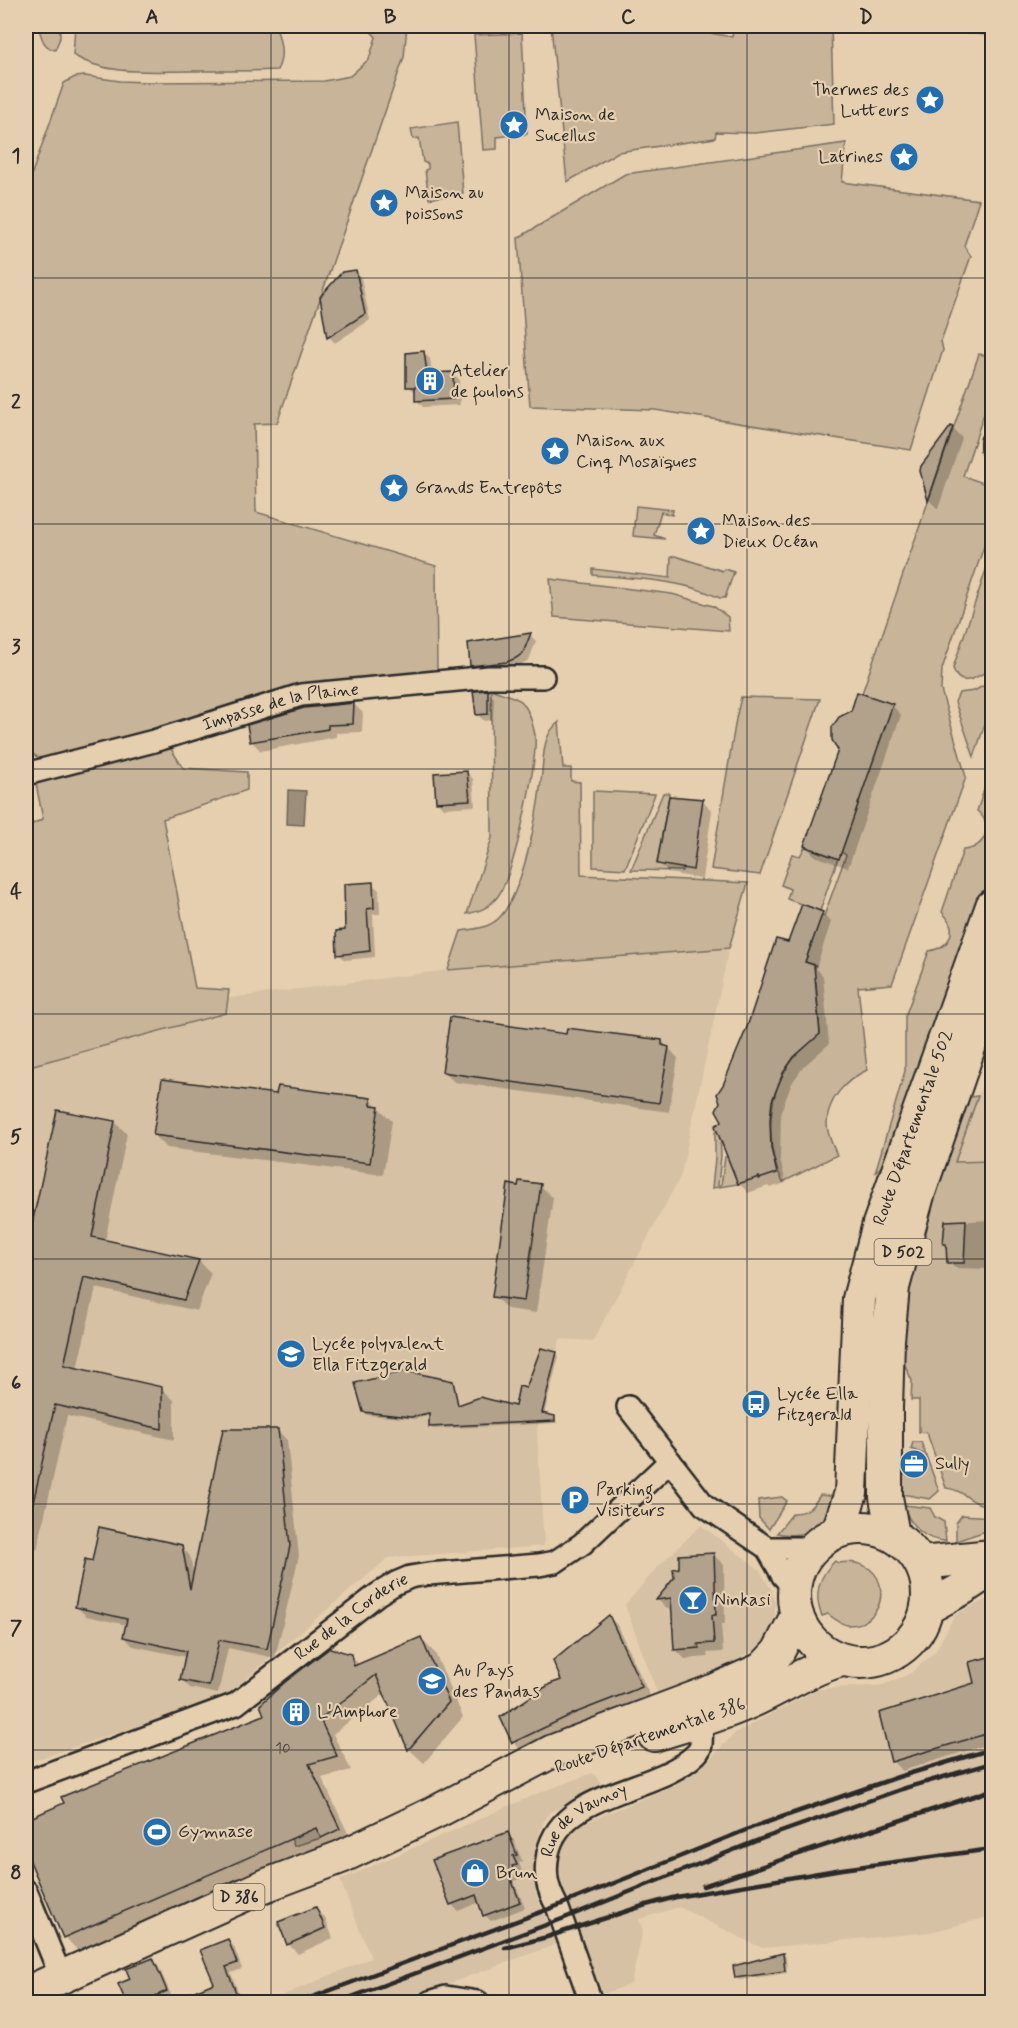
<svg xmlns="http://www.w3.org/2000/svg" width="1018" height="2028" viewBox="0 0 1018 2028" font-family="Mynerve,sans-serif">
<rect width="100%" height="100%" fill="#e6cfaf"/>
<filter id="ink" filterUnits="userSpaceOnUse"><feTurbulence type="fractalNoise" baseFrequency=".0167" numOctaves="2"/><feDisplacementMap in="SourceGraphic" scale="12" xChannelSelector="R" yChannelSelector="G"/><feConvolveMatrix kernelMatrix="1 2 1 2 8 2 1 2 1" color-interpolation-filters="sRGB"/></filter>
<g filter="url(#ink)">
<g fill="#d6c1a4">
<path d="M729 948 681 1175 593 1341 560 1339 537 1430 544 1546 388 1558 224 1697 26 1763V1049L175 1005 448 970Z"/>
<path d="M992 1052V1161L955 1162 978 1096Z"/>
<path d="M701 1525 760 1570 771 1589 775 1603V1614L767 1638 755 1650 723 1667 658 1695 625 1605 657 1568Z"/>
<path d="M992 1596V1916L931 1932 762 1948 679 1907 639 1919 643 1930 631 1984 603 1994 560 1885 557 1872 558 1859 563 1839 572 1828 647 1797 708 1761 735 1733 818 1689 883 1685 911 1673 935 1652 955 1615Z"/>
<path d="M593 1773 605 1788 550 1812 543 1823 535 1849 533 1871 536 1895 557 1944 399 2002H267L371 1958 340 1880 541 1792Z"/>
</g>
<g fill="#c7b499" stroke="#797062" stroke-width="1.5">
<path d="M38 26H60V38L55 50C42 47 42 37 38 26Z"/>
<path d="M75 26H276C280 41 285 55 277 70 248 71 219 71 190 71 152 71 106 76 73 55Z"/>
<path d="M366 26H407L404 57 277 423 254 424 256 512 436 566 437 671 281 690 148 735 42 760 26 750V204L31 176 64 83 75 77 85 76 120 81 147 82 324 81 350 76 369 59 376 37Z"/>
<path d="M551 26H693V30L732 37 734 26H831L834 124 755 133 716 132 715 138 618 152 567 182Z"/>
<path d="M522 33 527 134 517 135 516 132 511 131 506 136 497 137V149L483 150 474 35Z"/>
<path d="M457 122 463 193 429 199 425 170 428 169V164L423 162 419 138 413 139 411 129Z"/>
<path d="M846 143 842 182 979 200 964 246 971 256 941 341 943 350 911 450 655 410 530 406 518 238 625 174Z"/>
<path d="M979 354 992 357V390L963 476 992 486V523L942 669 941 690 966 777 892 984 858 987 867 1070C846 1080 827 1099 827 1124 827 1135 833 1146 837 1155L783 1182C774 1166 771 1151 771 1133 769 1090 785 1060 820 1034L816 982 811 981 816 965 805 962 821 916H824L846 855 841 852 892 704 887 703 810 844Z"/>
<path d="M636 506 673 510 672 515 661 512 654 535 665 539 633 536Z"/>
<path d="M992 552V668C979 676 959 691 953 668Z"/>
<path d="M675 556 723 571 724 569 734 572 725 598H720C680 579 636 579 593 575V569L670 578 671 557Z"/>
<path d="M550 579 672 594 713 606 728 617 729 631 554 617Z"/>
<path d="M992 681V703L974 757 955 702 959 693 974 691Z"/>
<path d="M491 689C498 692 516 697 521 701 529 709 533 725 535 735 538 763 514 874 498 896 489 908 480 911 467 914L492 838Z"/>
<path d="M741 697 820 699 760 875 711 869 736 719Z"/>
<path d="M559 722 563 768H571V781L580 782 581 875 748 883 729 948 448 970 461 931C474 929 490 928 500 917 523 892 537 816 541 781 544 761 541 735 559 722Z"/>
<path d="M168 744 183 768 247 772V790L163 819 195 988 229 990 226 1013 26 1067V949L34 917 26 902V827L43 819 36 784Z"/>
<path d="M992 766V875L897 1150 875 1173 905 1071V1017L929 951C951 947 959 929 942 912L963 850C985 849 995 825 977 811Z"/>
<path d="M593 791 655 794 625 869 593 867Z"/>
<path d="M663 793H669V796L657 863 683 868 682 871 631 870Z"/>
<path d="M805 847 838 858 820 911 787 899 790 889 781 885 792 854 800 856Z"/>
<path d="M978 1096 955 1162 992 1161V1506C971 1506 964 1489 946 1488L927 1433 919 1432V1400H911L912 1381 902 1359 905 1303 930 1204 970 1097Z"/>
<path d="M720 1128 721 1156 718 1185H721L725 1157 729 1156 738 1184 712 1188 715 1158V1132Z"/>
<path d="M913 1442H921L939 1491 930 1499 901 1494 903 1474 917 1477 923 1454 911 1449Z"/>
<path d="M820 1495 841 1497C838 1504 834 1512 830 1518 819 1534 794 1537 777 1533L793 1513C807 1513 813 1507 820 1495Z"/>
<path d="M782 1497 787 1501 769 1529 759 1518 758 1500Z"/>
<path d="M904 1505 930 1508 935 1517 944 1522 946 1541C926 1541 908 1525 904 1505Z"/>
<path d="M962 1515 992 1517V1529L956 1541V1523Z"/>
<path d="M835 1561 838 1563C895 1554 892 1626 848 1625 842 1625 833 1618 828 1614L822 1616C813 1595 819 1576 835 1561Z"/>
<path d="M309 1813 321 1838 294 1846 286 1826Z"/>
</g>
<path fill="#9c8e7a" stroke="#6f665a" stroke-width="1.5" d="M288 790 306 791 304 825 287 824Z"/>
<g fill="#0003">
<path d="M899 26H992V37Z"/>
<path d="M355 272 361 278 370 320 335 343 329 337 322 298Z"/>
<path d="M424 353 430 359 432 374 452 373 459 379 460 405 423 407 417 400V393L408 386Z"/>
<path d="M952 428 962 438 938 509 929 500 922 471Z"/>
<path d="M530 635 536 641 529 660 514 668 478 672 472 665 469 644Z"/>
<path d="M487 691 494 698 493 720 484 721 477 714Z"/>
<path d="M354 704 363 713 362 732 336 733V737L261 751 252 742Z"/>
<path d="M892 705 901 715 848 868 815 856 806 846Z"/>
<path d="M467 773 473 779 475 806 443 808 437 801Z"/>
<path d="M703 801 712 811 702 879 669 873 659 863Z"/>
<path d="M372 884 379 890 380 914H373L375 957 345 960 339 954 347 932Z"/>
<path d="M822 913 831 922 816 968 823 976 829 1044 804 1066 792 1083 781 1111 780 1159 786 1183 770 1188 768 1186 748 1193 739 1183 724 1121 722 1102 725 1086 789 944Z"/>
<path d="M568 1036 662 1041 678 1058 669 1112 454 1082 444 1072Z"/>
<path d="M278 1096 371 1100 392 1121 383 1175 167 1148 154 1135Z"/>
<path d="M58 1111 115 1122 127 1134 105 1241 199 1261 211 1273 197 1311 96 1288 77 1369 161 1388 174 1400V1440L67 1416 37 1550 26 1547V1258Z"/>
<path d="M540 1185 553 1198 536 1313 507 1309 494 1296Z"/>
<path d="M992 1220V1269L955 1268 948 1262V1246L945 1243 946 1222Z"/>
<path d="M556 1353 559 1356 544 1415 555 1418 557 1423 433 1429 431 1427 430 1415 415 1419 367 1415 364 1412 459 1413 516 1408 526 1390Z"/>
<path d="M278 1431 287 1440 299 1556 275 1658 228 1648 218 1694 190 1688 181 1679 186 1657 133 1646 124 1637 127 1625 86 1616 77 1607 93 1562 181 1546 190 1556 194 1576Z"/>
<path d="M714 1555 724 1565 725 1624H721L723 1652 707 1653 708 1657 685 1659 675 1649 673 1608 667 1609 658 1600 681 1569Z"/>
<path d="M609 1617 617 1625 650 1696 585 1721 522 1751 513 1742 563 1681Z"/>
<path d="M420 1638 435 1653 463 1717 424 1763 410 1750 385 1693 333 1734 351 1770 322 1778 353 1844 336 1851 328 1843 79 1952 65 1937 26 1848V1821L266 1716 350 1656 360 1665Z"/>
<path d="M992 1658V1743L902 1771 892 1761 976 1684Z"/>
<path d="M507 1834 514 1840 522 1861 519 1863 522 1871 517 1873 519 1879 514 1881 525 1908 491 1921 485 1915 480 1902 458 1911 452 1905 434 1861Z"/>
<path d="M315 1908 325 1918 333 1938 298 1954 288 1944Z"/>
<path d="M26 1927 29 1935 26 1937Z"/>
<path d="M228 1940 234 1947 242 1969 231 1973 242 2002H200L196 1992 216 1984Z"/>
<path d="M783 1954 786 1957 787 1973 739 1980 736 1977Z"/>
<path d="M153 1959 158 1965 172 1997 159 2002H140L147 1999 146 1997 132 2002H127L120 1985 132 1980Z"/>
<path d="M77 1999 81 2002H68Z"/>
</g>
<g fill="#b2a18b" stroke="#2b2b2b" stroke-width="1.5">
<path d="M356 270 365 314 327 338 320 297 342 272Z"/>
<path d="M424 351 427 373 453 372 454 399 415 401V387H406V353Z"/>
<path d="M951 426 953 427 928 501 920 471 921 466Z"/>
<path d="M531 633 523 653 516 658 507 662 470 666 468 643Z"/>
<path d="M488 690V714L476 715 473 691Z"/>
<path d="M857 692 893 704 839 859 804 846 838 750 832 740V727L839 717 851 711Z"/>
<path d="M354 703 353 724 328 725V729L250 742 247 725 304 708Z"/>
<path d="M467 771 470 800 436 802 434 773Z"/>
<path d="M669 796 703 799 693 870 657 864Z"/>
<path d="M373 882 374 908 367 909 370 951 337 955 336 931 345 930 344 884Z"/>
<path d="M802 904 823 912 805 962 814 965 820 1034 794 1057 783 1073 772 1101 770 1120 771 1148 777 1173 759 1179V1177L738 1184 715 1126 722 1121 716 1110 720 1102 717 1094 723 1085 747 1027 776 939 788 942Z"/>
<path d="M450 1017 566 1034 567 1028 662 1040V1045L669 1047 659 1103 442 1072Z"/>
<path d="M162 1079 276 1094 278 1086 371 1098V1105L379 1106 370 1163 153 1135Z"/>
<path d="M57 1110 115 1121 92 1237 199 1260 184 1300 84 1277 64 1365 162 1387V1429L55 1405 33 1503 26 1502V1251Z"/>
<path d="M519 1181 541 1184 524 1301 492 1297 508 1184 518 1186Z"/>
<path d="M966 1220 964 1263H947L946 1244H943L945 1221Z"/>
<path d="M541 1348 557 1352 542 1413 555 1416V1421L429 1427V1413L411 1417 363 1412 355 1383 406 1371 453 1381 458 1405 480 1397 515 1406 519 1386 526 1388Z"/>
<path d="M223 1429H278L290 1546 267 1649 219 1640 209 1686 180 1680 186 1651 123 1637 127 1619 75 1607 85 1559 92 1561 99 1527 182 1545 190 1589Z"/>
<path d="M714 1553 716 1615H712L714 1643 698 1644 699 1648 674 1650 671 1598 656 1600 674 1578 673 1569 679 1568V1555Z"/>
<path d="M609 1615 642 1687 575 1713 512 1743 500 1717 550 1684 561 1680 553 1661Z"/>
<path d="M421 1637 449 1702 408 1750 376 1675 320 1719 337 1756 309 1764 340 1829 321 1838 316 1828 63 1938 26 1852V1820L64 1803 61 1797 264 1715 260 1705 285 1682 330 1648 351 1654 354 1666Z"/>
<path d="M993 1656V1732L891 1762 879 1713 974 1683 969 1662Z"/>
<path d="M508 1832 517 1855 513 1856 517 1865 512 1866 514 1872 509 1874 520 1902 483 1916 476 1895 450 1905 432 1860Z"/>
<path d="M316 1907 325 1928 287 1945 278 1922Z"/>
<path d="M228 1939 237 1963 226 1967 237 1995 221 2002H168L214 1983 200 1950Z"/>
<path d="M783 1953 785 1971 735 1978 733 1966Z"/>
<path d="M153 1958 167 1991 141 2002H126L118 1984 130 1979 126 1969Z"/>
</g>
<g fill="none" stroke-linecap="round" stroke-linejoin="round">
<g stroke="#2b2b2b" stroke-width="26">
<g id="minor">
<path d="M992 442V448"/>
<path id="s1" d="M26 774 154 741 301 695 489 677H543"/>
<path d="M628 1407 704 1505 767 1548 783 1576 794 1588"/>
<path d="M767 1548H812"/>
<path id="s2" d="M26 1782 236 1704 378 1594 396 1583 410 1577 428 1574 539 1565 555 1562 582 1544 670 1461"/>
<path d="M26 1891 61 1977"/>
<path d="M430 2002 446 1997 478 2002"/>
<path id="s3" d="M591 2002 557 1906C547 1888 544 1874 548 1853 561 1790 656 1793 696 1754 704 1746 700 1739 702 1729 703 1725 707 1720 709 1717"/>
</g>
</g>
<g stroke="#2b2b2b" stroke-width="36">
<g id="primary">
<circle cx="861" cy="1595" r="67"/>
<path id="s4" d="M838 1531 851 1493 859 1299 879 1224 992 906"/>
<path d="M893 1535 886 1497V1408L888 1340 893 1287 918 1195 992 981"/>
<path d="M921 1563 992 1556"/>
<path d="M927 1608 962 1589 992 1569"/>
<path d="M654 1735C685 1725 720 1716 750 1702 781 1688 809 1669 842 1660"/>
<path d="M26 1993 264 1886 341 1857 440 1810 553 1751 715 1690 762 1669 778 1652 797 1615"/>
</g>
</g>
<use href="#minor" stroke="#e6cfaf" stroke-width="21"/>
<use href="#primary" stroke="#e6cfaf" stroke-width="32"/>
<g stroke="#2b2b2b" stroke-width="4.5">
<path d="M703 1886 992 1790"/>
<path d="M505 1948 547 1937 646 1905 676 1897 842 1869 992 1849"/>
<path d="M299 2002 557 1906 756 1826 898 1777 992 1749"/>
<path d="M338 2002 562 1919 761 1839 902 1789 992 1763"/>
</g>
</g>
</g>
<path fill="none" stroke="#2b2b2b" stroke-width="1.5" stroke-opacity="0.55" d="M271 26V2002M509 26V2002M747 26V2002M26 278H992M26 524H992M26 769H992M26 1014H992M26 1259H992M26 1504H992M26 1750H992"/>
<defs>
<g id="sight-disc" transform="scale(1.5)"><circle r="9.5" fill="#1f6fb2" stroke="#e6cfaf"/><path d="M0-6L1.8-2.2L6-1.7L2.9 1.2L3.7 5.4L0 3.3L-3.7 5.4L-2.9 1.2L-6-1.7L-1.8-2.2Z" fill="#fff"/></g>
<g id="building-disc" transform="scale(1.5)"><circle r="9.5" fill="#1f6fb2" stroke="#e6cfaf"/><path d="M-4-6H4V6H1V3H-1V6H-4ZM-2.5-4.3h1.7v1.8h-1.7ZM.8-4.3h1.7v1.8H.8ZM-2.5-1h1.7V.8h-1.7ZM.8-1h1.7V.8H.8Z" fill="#fff"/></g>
<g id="school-disc" transform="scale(1.5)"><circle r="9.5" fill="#1f6fb2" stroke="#e6cfaf"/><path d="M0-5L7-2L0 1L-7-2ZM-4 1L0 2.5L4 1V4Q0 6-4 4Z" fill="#fff"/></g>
<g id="bus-disc" transform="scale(1.5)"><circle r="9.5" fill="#1f6fb2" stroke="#e6cfaf"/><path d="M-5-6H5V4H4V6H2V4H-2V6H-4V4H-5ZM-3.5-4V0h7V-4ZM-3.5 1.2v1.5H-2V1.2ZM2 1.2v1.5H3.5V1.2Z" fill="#fff"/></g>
<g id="office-disc" transform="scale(1.5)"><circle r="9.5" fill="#1f6fb2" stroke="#e6cfaf"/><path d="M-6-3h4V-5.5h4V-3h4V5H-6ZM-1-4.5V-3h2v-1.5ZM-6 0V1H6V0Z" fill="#fff"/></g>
<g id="parking-disc" transform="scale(1.5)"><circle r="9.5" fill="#1f6fb2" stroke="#e6cfaf"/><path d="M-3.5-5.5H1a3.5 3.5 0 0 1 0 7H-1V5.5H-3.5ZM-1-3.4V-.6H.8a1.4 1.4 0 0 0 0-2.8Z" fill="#fff"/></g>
<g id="bar-disc" transform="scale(1.5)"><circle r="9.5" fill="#1f6fb2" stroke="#e6cfaf"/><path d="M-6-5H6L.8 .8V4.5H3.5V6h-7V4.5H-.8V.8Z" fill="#fff"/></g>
<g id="stadium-disc" transform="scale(1.5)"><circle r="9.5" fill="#1f6fb2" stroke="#e6cfaf"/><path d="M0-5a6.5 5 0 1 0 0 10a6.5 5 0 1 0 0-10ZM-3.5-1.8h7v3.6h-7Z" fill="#fff"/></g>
<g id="shop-disc" transform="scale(1.5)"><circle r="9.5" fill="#1f6fb2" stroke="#e6cfaf"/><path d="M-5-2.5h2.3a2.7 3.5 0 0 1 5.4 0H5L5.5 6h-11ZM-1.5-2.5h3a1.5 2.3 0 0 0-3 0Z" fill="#fff"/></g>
</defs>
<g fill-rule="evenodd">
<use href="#sight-disc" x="930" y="100"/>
<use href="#sight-disc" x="514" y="125"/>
<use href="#sight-disc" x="904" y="157"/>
<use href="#sight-disc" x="384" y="203"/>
<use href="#building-disc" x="430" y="381"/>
<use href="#sight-disc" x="555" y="451"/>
<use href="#sight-disc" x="394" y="488"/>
<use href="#sight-disc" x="701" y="531"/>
<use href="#school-disc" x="291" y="1354"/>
<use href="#bus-disc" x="756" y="1404"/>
<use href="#office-disc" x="914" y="1464"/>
<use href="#parking-disc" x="575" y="1500"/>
<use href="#bar-disc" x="693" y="1600"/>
<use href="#school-disc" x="432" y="1681"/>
<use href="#building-disc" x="296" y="1712"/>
<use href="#stadium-disc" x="157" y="1832"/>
<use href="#shop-disc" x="475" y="1873"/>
</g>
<g text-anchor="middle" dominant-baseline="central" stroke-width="4.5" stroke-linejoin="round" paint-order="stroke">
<g font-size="15" fill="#4d4843">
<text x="283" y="1749">10</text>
</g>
<g fill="#e6cfaf" stroke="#635c53" stroke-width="1.5">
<rect x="874.5" y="1239" width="57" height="26" rx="4.5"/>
<rect x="213.5" y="1884" width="51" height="26" rx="4.5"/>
</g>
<g font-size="16" font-weight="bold" fill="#2b2b2b">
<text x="903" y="1252">D 502</text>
<text x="239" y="1897">D 386</text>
</g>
<g font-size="18" fill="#2b2b2b" stroke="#e6cfaf" text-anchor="start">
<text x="909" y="90" text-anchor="end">Thermes des<tspan x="909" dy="21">Lutteurs</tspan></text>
<text x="535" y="115">Maison de<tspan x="535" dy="21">Sucellus</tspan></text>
<text x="883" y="157" text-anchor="end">Latrines</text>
<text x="405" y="193">Maison au<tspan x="405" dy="21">poissons</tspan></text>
<text x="451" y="371">Atelier<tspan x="451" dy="21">de foulons</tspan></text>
<text x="576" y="441">Maison aux<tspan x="576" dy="21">Cinq Mosaïques</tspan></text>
<text x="415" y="488">Grands Entrepôts</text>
<text x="722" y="521">Maison des<tspan x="722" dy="21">Dieux Océan</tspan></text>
<text x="312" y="1344">Lycée polyvalent<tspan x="312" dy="21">Ella Fitzgerald</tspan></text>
<text x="777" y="1394">Lycée Ella<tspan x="777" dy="21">Fitzgerald</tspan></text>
<text x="935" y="1464">Sully</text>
<text x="596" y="1490">Parking<tspan x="596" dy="21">Visiteurs</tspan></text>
<text x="714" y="1600">Ninkasi</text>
<text x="453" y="1671">Au Pays<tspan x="453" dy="21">des Pandas</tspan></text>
<text x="317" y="1712">L'Amphore</text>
<text x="178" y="1832">Gymnase</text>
<text x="496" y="1873">Brun</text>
</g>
<g font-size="18" fill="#2b2b2b" stroke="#e6cfaf">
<text stroke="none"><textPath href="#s1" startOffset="264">Impasse de la Plaine</textPath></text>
<text stroke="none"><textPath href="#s4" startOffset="414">Route Départementale 502</textPath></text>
<text stroke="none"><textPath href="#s2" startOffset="369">Rue de la Corderie</textPath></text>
<text transform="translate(650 1736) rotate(-19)">Route Départementale 386</text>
<text stroke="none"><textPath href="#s3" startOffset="208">Rue de Vaunoy</textPath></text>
</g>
</g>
<rect width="1018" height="2028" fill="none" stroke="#e6cfaf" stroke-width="66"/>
<rect x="33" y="33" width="952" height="1962" fill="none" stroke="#2b2b2b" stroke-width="2"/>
<g font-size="20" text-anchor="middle" font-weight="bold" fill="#2b2b2b">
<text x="152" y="23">A</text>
<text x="390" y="23">B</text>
<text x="628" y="23">C</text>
<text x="866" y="23">D</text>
<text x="16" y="162">1</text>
<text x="16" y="408">2</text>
<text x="16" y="653">3</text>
<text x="16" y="898">4</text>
<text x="16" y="1143">5</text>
<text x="16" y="1389">6</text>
<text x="16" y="1634">7</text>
<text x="16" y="1879">8</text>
</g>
</svg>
